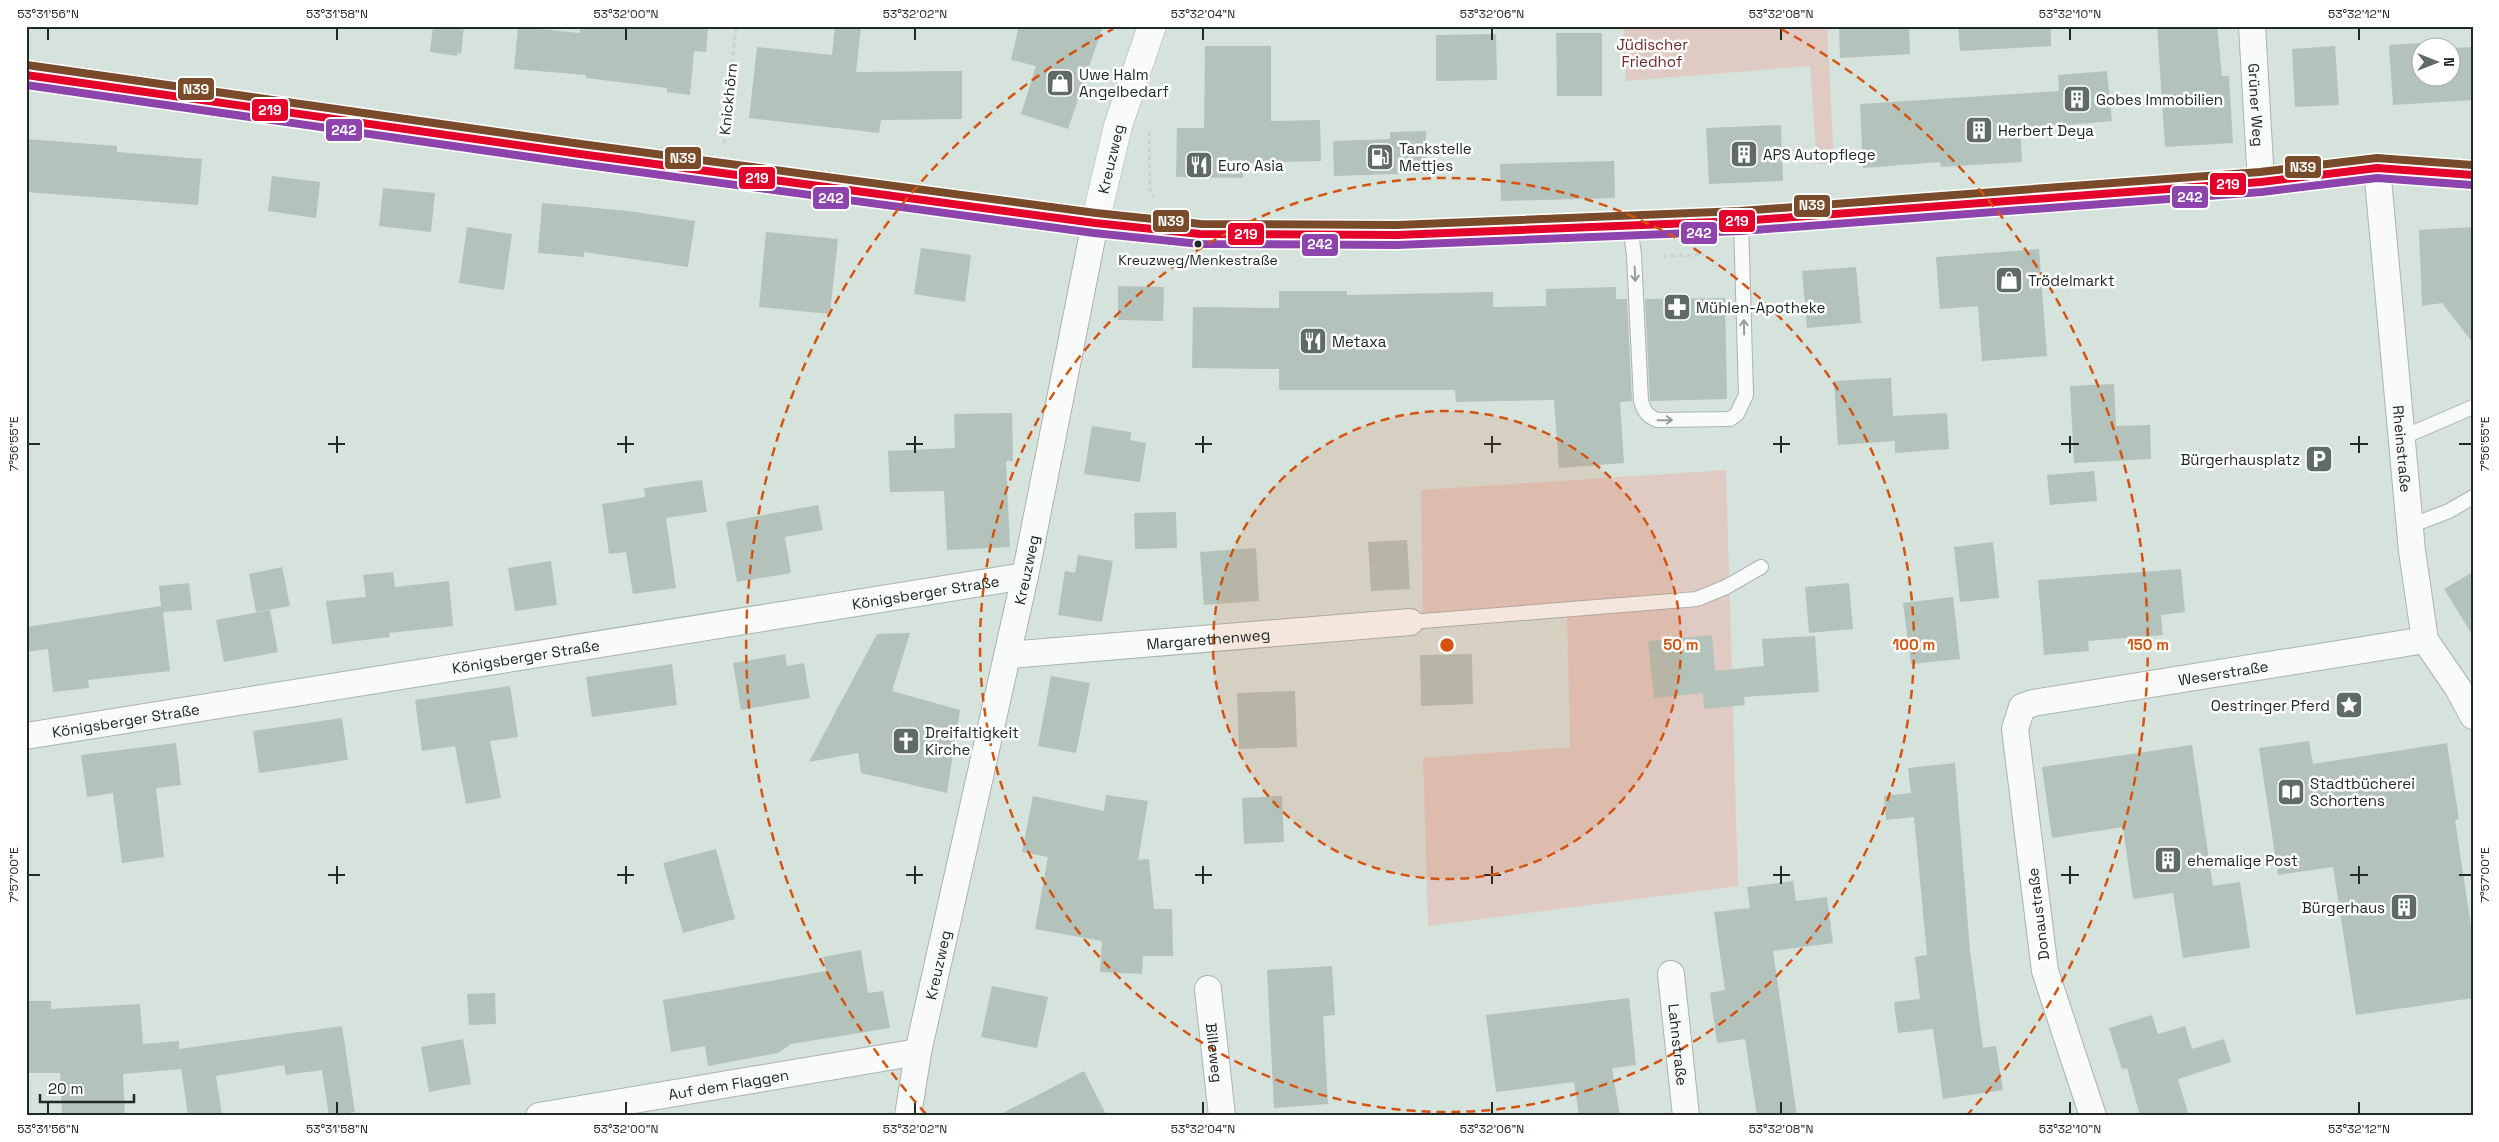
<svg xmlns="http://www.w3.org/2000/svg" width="2499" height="1142" viewBox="0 0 2499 1142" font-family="'Space Grotesk',sans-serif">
<rect width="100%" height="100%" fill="#d6e2dc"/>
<g fill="#dfcbc4">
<path d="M1623 26H1827L1834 164H1817L1810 66 1626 81Z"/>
<path d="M1726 470 1738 886 1428 926 1423 758 1570 747 1567 616 1423 627 1421 490Z"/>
</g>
<g fill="#b3c3bb">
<path d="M433 26H464L461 54 457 53V56L430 52Z"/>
<path d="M581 26H708L706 52 694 51 690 95 667 92V88L586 78V75L514 69 518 27 580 33Z"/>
<path d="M835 26H861L856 72 962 71V119L881 120 879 133 749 118 757 47 832 55Z"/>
<path d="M1019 26H1103L1068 129 1021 114 1036 66 1011 60Z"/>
<path d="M1839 26H1909L1910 54 1840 58Z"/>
<path d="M1958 26H2051V46L1960 51Z"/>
<path d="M2157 26H2217L2222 76H2229L2233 143 2165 147Z"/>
<path d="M1556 33H1602V96H1557Z"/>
<path d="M1496 34 1497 80 1436 81V35Z"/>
<path d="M2434 42V48H2422V78H2452V48L2473 47V100L2393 105 2389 45Z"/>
<path d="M1205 46H1271V121L1320 120 1321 161 1243 163V178L1176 177 1177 128H1204Z"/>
<path d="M2335 46 2339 105 2295 107 2292 49Z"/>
<path d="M2107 71 2112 121 2020 129 2022 162 1941 167 1940 162 1863 168 1860 104 2059 91 2058 75Z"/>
<path d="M1781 125 1783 181 1709 184 1706 128Z"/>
<path d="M1426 131 1427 173 1334 176 1333 141 1390 139V132Z"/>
<path d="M26 139 117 146V152L202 159 198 205 26 192Z"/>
<path d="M1614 161 1615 198 1501 201 1500 164Z"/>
<path d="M272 176 320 182 316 218 268 211Z"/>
<path d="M383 188 435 193 431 232 379 226Z"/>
<path d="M542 203 628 211 695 221 688 267 584 252V257L538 253Z"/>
<path d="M467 227 512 234 504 290 459 283Z"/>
<path d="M2473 227V343L2442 303 2422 306 2419 230Z"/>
<path d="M766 232 838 239 830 314 759 307Z"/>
<path d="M921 248 971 255 965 302 914 294Z"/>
<path d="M2039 249 2047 356 1982 361 1978 306 1940 309 1936 257Z"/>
<path d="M1856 267 1861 323 1807 328 1802 271Z"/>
<path d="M1118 286 1164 287 1163 321 1118 320Z"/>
<path d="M1616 287V299H1627L1632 401 1620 402 1624 463 1559 468 1554 400 1456 402 1455 390H1279V369L1192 368 1193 307 1279 308V291H1347V295L1493 292V307L1546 306V289Z"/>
<path d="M1725 298 1727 399 1650 401 1645 299Z"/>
<path d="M1891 378 1893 416 1947 413 1949 449 1895 453V441L1838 445 1834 381Z"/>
<path d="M2114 384 2116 426 2150 425 2151 459 2074 463 2070 386Z"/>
<path d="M1012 413 1013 461H1006L1010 547 947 550 944 491 890 492 888 451 955 448 954 414Z"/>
<path d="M1092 426 1131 432 1130 440 1146 443 1140 482 1084 474Z"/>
<path d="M2094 471 2097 501 2050 505 2047 475Z"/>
<path d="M702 480 707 512 666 518 676 588 633 594 626 552 609 554 602 504 645 497 644 488Z"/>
<path d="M818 505 823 530 785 537 791 573 737 582 726 522Z"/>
<path d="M1176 512 1177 548 1135 549 1134 513Z"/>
<path d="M1407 540 1410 589 1371 591 1368 542Z"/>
<path d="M1993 542 1999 598 1960 602 1954 547Z"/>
<path d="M1256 548 1259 601 1204 605 1200 552Z"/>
<path d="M1078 555 1113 561 1102 622 1058 615 1065 571 1075 573Z"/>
<path d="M551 561 557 605 515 611 508 568Z"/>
<path d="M282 567 290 606 256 612 249 574Z"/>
<path d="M2181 569 2185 612 2161 615 2163 635 2088 641 2089 651 2044 655 2038 580Z"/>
<path d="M393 572 395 587 449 581 453 626 389 633 390 637 332 644 326 601 366 597 363 575Z"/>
<path d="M2473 572V636L2444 589Z"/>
<path d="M189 583 192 610 163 612 170 671 88 680 89 688 53 692 48 649 26 652V627L161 606 159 586Z"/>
<path d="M1849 583 1853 629 1809 633 1805 587Z"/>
<path d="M1953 597 1960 659 1911 664 1903 603Z"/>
<path d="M270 610 278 652 224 662 216 620Z"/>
<path d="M910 633 892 691 960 710 947 793 861 773 858 753 809 762 877 634Z"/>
<path d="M1712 635 1715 671 1764 666 1762 639 1815 636 1819 692 1744 697 1745 705 1704 709 1703 693 1654 698 1648 641Z"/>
<path d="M785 654 787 666 804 663 810 698 741 710 733 663Z"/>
<path d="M1472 654 1473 704 1421 706 1420 655Z"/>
<path d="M672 664 677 705 592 717 586 677Z"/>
<path d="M1051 676 1090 683 1076 753 1038 746Z"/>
<path d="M510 686 518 737 490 741 501 798 466 804 455 746 422 751 415 700Z"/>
<path d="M1295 691 1297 747 1239 749 1237 693Z"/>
<path d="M342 718 348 760 259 773 253 731Z"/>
<path d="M2309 741 2313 764 2447 743 2459 819 2455 820 2473 939V998L2356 1015 2333 867 2278 875 2259 748Z"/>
<path d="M176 743 181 785 156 788 164 857 122 863 113 793 87 797 81 755Z"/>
<path d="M2192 745 2213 886 2240 882 2250 948 2183 958 2173 893 2133 899 2123 827 2052 838 2042 767Z"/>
<path d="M1955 763 1970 951 1983 1048 1996 1046 2003 1090 1943 1099 1933 1029 1898 1033 1894 1002 1920 999 1915 957 1927 955 1914 817 1886 820 1884 796 1911 793 1908 768Z"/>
<path d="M1106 795 1148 801 1138 860 1149 859 1154 909H1172L1173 956H1143L1142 974 1100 972 1102 941 1035 929 1048 857 1022 852 1033 796 1104 811Z"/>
<path d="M1282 796 1284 842 1244 844 1242 798Z"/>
<path d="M716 849 735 919 683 933 663 863Z"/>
<path d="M1793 881 1796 901 1827 897 1833 943 1773 951 1797 1116H1757L1745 1039 1717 1043 1710 993 1725 990 1714 912 1750 908 1747 887Z"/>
<path d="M861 950 868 993 883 991 890 1028 791 1044 778 1053 708 1066 705 1046 671 1052 663 1000 826 971 823 957Z"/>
<path d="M1332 966 1335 1015 1323 1016 1328 1104 1274 1108 1267 970Z"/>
<path d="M992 986 1048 997 1037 1048 981 1037Z"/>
<path d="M495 993 496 1024 469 1025 467 994Z"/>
<path d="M1629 998 1636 1065 1612 1068 1620 1116H1579L1574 1082 1496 1092 1486 1015Z"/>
<path d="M26 1001H51V1009L140 1004 143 1044 179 1041V1049L342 1026 355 1112 329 1116 322 1070 286 1075 284 1065 216 1076 222 1116H188L180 1060 181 1069 123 1074 125 1116H62L60 1073H26Z"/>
<path d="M2152 1015 2158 1034 2185 1026 2192 1049 2224 1039 2231 1062 2178 1079 2189 1116H2140L2127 1068 2122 1069 2109 1028Z"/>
<path d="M463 1039 471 1084 429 1092 421 1047Z"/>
<path d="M1084 1071 1107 1116H997Z"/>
</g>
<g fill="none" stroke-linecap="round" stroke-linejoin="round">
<g stroke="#abb4af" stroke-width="16">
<g id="lane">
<path d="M1630 225 1634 255 1641 401C1644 411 1647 416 1657 420L1730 419 1737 414 1746 395 1741 221"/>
<path d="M2401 438 2473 407"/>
<path d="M2410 526 2449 511 2473 497"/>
<path d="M1410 622 1697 599 1726 587 1761 567"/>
</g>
</g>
<g stroke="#abb4af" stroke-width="28">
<g id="street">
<path id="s1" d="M2252 26 2261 182"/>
<path id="s2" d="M2377 168 2412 551 2425 640 2458 688 2473 716"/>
<path id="s3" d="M1008 655 1410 622"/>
<path id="s4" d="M26 736 1025 576"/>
<path id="s5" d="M1671 974 1686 1116"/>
<path id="s6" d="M1208 989 1222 1116"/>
<path id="s7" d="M539 1116 918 1052"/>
<path id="s8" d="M908 1116 918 1052 1025 576 1095 223"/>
<path id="s9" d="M2093 1116 2045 971 2015 729 2022 707 2033 703 2425 640"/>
</g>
</g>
<g stroke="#abb4af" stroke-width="29">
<g id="secondary">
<path d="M26 75 580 154 1095 223 1200 234 1397 235 1741 221 2261 182 2377 168 2473 175"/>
<path id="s10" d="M1095 223 1118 126 1152 26"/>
</g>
</g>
<g stroke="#cbcfce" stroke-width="3" stroke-dasharray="4 4" stroke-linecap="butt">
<path d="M1149 132 1150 189 1153 198"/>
<path d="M724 143 736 26"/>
<path d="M1663 256 1704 255"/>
</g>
<use href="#lane" stroke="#f9fbfa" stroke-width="14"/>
<use href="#street" stroke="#f9fbfa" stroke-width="26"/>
<use href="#secondary" stroke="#f9fbfa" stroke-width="28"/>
<g stroke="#fff" stroke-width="11">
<path id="bus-1" d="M26 75 580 154 1095 223 1200 234 1397 235 1741 221 2261 182 2377 168 2473 175"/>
</g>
<g stroke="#fff" stroke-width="11">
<path id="bus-2" d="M26 85 579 164 1094 233 1200 244 1397 245 1741 231 2262 192 2377 178 2472 185"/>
</g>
<g stroke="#fff" stroke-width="11">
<path id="bus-3" d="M27 65 581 144 1096 213 1201 224 1397 225 1740 211 2260 172 2377 158 2473 165"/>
</g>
<use href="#bus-1" stroke="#e4002b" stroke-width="8"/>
<use href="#bus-2" stroke="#8e44ad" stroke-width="8"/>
<use href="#bus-3" stroke="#7a4b2a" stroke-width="8"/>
</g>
<defs><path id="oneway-shaft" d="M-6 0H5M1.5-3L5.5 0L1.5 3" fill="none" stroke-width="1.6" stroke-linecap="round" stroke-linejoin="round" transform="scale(1.25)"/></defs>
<g stroke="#989d9b">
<use href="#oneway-shaft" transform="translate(1635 274) rotate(87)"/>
<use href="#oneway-shaft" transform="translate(1744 327) rotate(-91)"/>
<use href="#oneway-shaft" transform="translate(1665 420) rotate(-1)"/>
</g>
<path fill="none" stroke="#212a26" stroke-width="2" d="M48 28V40M337 28V40M626 28V40M915 28V40M1203 28V40M1492 28V40M1781 28V40M2070 28V40M2359 28V40M337 436V453M626 436V453M915 436V453M1203 436V453M1492 436V453M1781 436V453M2070 436V453M2359 436V453M28 444H40M328 444H345M617 444H634M906 444H923M1195 444H1212M1484 444H1501M1773 444H1790M2061 444H2079M2350 444H2368M2459 444H2472M337 866V884M626 866V884M915 866V884M1203 866V884M1492 866V884M1781 866V884M2070 866V884M2359 866V884M28 875H40M328 875H345M617 875H634M906 875H923M1195 875H1212M1484 875H1501M1773 875H1790M2061 875H2079M2350 875H2368M2459 875H2472M48 1102V1114M337 1102V1114M626 1102V1114M915 1102V1114M1203 1102V1114M1492 1102V1114M1781 1102V1114M2070 1102V1114M2359 1102V1114"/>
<circle cx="1447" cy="645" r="234" fill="#d4540f" fill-opacity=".12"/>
<g fill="none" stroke="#d4540f" stroke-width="2.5" stroke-dasharray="9 6">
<circle cx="1447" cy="645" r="234"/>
<circle cx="1447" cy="645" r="467"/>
<path d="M926 1114A701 701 0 0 1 1113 29M1781 29A701 701 0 0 1 1968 1114"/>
</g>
<defs>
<g id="shop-square" transform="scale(1.4375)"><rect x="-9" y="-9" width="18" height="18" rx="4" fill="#606a66" stroke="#fff"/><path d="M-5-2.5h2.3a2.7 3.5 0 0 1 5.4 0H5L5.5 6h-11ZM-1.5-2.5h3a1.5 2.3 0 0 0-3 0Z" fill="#fff"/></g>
<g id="building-square" transform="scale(1.4375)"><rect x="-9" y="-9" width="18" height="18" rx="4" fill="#606a66" stroke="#fff"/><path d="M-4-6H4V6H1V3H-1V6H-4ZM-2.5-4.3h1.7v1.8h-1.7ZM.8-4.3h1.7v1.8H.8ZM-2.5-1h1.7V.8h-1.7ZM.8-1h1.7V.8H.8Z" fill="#fff"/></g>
<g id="fuel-square" transform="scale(1.4375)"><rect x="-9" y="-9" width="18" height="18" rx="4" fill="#606a66" stroke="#fff"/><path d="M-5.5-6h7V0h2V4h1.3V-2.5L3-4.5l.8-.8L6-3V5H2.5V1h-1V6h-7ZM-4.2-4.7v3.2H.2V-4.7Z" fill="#fff"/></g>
<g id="restaurant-square" transform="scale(1.4375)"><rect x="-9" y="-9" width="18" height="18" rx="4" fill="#606a66" stroke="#fff"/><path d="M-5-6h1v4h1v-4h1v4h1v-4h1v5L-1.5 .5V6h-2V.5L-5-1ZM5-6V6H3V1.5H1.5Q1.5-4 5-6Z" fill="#fff"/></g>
<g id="pharmacy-square" transform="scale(1.4375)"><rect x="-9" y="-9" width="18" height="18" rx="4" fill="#606a66" stroke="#fff"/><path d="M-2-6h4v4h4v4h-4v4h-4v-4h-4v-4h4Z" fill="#fff"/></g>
<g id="parking-square" transform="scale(1.4375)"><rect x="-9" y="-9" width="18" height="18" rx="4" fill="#606a66" stroke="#fff"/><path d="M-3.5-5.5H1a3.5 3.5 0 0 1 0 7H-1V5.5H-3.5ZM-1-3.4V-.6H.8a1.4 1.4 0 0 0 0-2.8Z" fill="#fff"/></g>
<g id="sight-square" transform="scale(1.4375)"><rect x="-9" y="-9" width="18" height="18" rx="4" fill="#606a66" stroke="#fff"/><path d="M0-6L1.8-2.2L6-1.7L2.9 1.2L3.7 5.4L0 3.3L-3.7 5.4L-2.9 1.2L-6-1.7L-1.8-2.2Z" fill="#fff"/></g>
<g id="church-square" transform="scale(1.4375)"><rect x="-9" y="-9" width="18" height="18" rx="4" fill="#606a66" stroke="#fff"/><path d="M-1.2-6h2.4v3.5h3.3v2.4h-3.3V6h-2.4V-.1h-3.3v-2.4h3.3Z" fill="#fff"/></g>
<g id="library-square" transform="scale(1.4375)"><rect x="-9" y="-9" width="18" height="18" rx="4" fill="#606a66" stroke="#fff"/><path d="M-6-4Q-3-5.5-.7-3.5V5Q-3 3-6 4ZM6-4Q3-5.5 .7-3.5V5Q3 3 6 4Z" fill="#fff"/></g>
</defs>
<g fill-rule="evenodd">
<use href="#shop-square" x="1060" y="83"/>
<use href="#building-square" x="2077" y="99"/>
<use href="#building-square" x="1979" y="130"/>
<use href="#building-square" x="1744" y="154"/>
<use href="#fuel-square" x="1380" y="157"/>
<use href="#restaurant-square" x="1199" y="165"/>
<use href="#shop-square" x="2009" y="280"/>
<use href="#pharmacy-square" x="1677" y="307"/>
<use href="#restaurant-square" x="1313" y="341"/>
<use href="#parking-square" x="2319" y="459"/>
<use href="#sight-square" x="2349" y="705"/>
<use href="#church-square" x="906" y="741"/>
<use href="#library-square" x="2291" y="792"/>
<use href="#building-square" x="2168" y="860"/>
<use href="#building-square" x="2404" y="907"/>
</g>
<circle fill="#212a26" stroke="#fff" stroke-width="2" cx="1198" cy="244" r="4.5"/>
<g text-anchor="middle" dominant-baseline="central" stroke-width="5" stroke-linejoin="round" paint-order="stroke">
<g font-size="14" fill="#212a26" stroke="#fff">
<text x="1198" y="260">Kreuzweg/Menkestraße</text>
</g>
<g font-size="15" fill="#722822" stroke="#fff">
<text x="1652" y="44">Jüdischer<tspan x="1652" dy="17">Friedhof</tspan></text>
</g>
<g font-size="15" fill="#212a26" stroke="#fff" text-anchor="start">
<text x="1079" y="74">Uwe Halm<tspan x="1079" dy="17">Angelbedarf</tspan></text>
<text x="2096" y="99">Gobes Immobilien</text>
<text x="1998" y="130">Herbert Deya</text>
<text x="1399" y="148">Tankstelle<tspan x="1399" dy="17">Mettjes</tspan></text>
<text x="1763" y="154">APS Autopflege</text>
<text x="1218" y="165">Euro Asia</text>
<text x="2028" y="280">Trödelmarkt</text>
<text x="1696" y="307">Mühlen-Apotheke</text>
<text x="1332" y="341">Metaxa</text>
<text x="2300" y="459" text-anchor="end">Bürgerhausplatz</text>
<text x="2330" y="705" text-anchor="end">Oestringer Pferd</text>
<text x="925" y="732">Dreifaltigkeit<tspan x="925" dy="17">Kirche</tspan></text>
<text x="2310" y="783">Stadtbücherei<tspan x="2310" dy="17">Schortens</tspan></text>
<text x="2187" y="860">ehemalige Post</text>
<text x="2385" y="907" text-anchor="end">Bürgerhaus</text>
</g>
<g font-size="15" fill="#212a26" stroke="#fff">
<text transform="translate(728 99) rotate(-84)">Knickhörn</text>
<text stroke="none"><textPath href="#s1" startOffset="79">Grüner Weg</textPath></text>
<text stroke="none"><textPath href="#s10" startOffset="66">Kreuzweg</textPath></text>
<text stroke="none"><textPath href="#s2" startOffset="282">Rheinstraße</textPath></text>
<text stroke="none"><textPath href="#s8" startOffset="559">Kreuzweg</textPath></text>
<text stroke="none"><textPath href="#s4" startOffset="911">Königsberger Straße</textPath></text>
<text stroke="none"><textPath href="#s3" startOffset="201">Margarethenweg</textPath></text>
<text stroke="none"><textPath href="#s4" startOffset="506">Königsberger Straße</textPath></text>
<text stroke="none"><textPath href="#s9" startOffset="624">Weserstraße</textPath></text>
<text stroke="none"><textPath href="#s4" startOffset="101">Königsberger Straße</textPath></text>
<text transform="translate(2038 914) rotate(-97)">Donaustraße</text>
<text stroke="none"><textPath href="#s8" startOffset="154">Kreuzweg</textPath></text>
<text stroke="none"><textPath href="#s5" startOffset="71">Lahnstraße</textPath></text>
<text stroke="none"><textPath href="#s6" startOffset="64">Billeweg</textPath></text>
<text stroke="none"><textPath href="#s7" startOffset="192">Auf dem Flaggen</textPath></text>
</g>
</g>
<circle cx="1447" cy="645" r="8" fill="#d4540f" stroke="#fff" stroke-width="2.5"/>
<g font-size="15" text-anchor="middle" font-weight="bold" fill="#d4540f" stroke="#fff" stroke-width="5" stroke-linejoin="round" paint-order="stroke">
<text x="1681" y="650">50 m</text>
<text x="1914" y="650">100 m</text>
<text x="2148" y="650">150 m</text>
</g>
<g stroke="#fff" stroke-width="2">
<rect x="177" y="77" width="38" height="24" rx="5" fill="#7a4b2a"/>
<rect x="251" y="98" width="38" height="24" rx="5" fill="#e4002b"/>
<rect x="325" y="118" width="38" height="24" rx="5" fill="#8e44ad"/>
<rect x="664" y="146" width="38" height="24" rx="5" fill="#7a4b2a"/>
<rect x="2284" y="155" width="38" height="24" rx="5" fill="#7a4b2a"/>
<rect x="738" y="166" width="38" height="24" rx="5" fill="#e4002b"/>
<rect x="2209" y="172" width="38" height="24" rx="5" fill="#e4002b"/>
<rect x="2171" y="185" width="38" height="24" rx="5" fill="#8e44ad"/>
<rect x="812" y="186" width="38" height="24" rx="5" fill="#8e44ad"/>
<rect x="1793" y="194" width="38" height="24" rx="5" fill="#7a4b2a"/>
<rect x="1152" y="209" width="38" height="24" rx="5" fill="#7a4b2a"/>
<rect x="1718" y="209" width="38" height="24" rx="5" fill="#e4002b"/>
<rect x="1680" y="221" width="38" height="24" rx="5" fill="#8e44ad"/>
<rect x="1227" y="222" width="38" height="24" rx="5" fill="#e4002b"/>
<rect x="1301" y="233" width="38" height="24" rx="5" fill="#8e44ad"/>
</g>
<g font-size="14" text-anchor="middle" font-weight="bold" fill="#fff">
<text x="196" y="94">N39</text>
<text x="270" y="115">219</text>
<text x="344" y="135">242</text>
<text x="683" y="163">N39</text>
<text x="2303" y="172">N39</text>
<text x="757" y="183">219</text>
<text x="2228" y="189">219</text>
<text x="2190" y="202">242</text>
<text x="831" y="203">242</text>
<text x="1812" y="210">N39</text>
<text x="1171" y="226">N39</text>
<text x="1737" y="226">219</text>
<text x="1699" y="238">242</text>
<text x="1246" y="239">219</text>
<text x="1320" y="249">242</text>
</g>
<rect width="2499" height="1142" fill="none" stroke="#ffffff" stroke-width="55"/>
<g transform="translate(2436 62) rotate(90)"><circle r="24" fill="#ffffff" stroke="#a6aaa8"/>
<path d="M0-4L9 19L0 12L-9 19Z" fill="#606a66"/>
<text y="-8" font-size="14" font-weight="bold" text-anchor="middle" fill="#212a26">N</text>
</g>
<path d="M40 1094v8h94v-8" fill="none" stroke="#212a26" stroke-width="2.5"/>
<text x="48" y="1094" font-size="15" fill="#212a26" stroke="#ffffff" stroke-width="4" paint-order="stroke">20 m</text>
<rect x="28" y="28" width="2444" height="1086" fill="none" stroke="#212a26" stroke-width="2"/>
<g font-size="12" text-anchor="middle" fill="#212a26">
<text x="48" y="18">53°31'56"N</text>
<text x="337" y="18">53°31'58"N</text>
<text x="626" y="18">53°32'00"N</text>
<text x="915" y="18">53°32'02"N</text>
<text x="1203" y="18">53°32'04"N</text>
<text x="1492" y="18">53°32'06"N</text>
<text x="1781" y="18">53°32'08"N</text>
<text x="2070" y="18">53°32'10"N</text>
<text x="2359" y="18">53°32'12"N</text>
<text transform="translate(2485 444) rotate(-90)" y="4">7°56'55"E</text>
<text transform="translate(14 444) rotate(-90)" y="4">7°56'55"E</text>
<text transform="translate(2485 875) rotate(-90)" y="4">7°57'00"E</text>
<text transform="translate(14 875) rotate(-90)" y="4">7°57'00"E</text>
<text x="48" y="1133">53°31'56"N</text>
<text x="337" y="1133">53°31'58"N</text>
<text x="626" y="1133">53°32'00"N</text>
<text x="915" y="1133">53°32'02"N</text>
<text x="1203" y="1133">53°32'04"N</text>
<text x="1492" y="1133">53°32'06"N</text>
<text x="1781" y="1133">53°32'08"N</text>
<text x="2070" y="1133">53°32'10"N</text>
<text x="2359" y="1133">53°32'12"N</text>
</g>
</svg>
